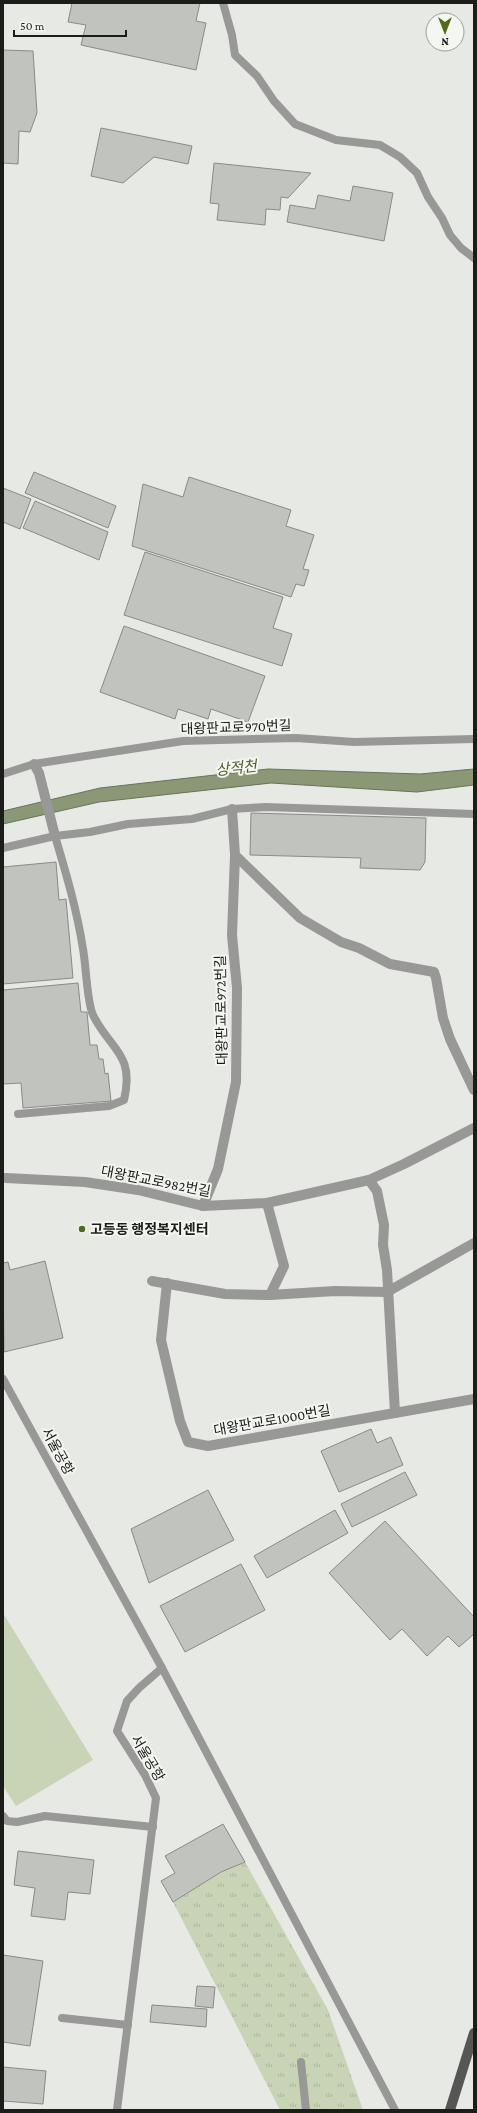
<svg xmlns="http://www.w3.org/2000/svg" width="477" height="2113" viewBox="0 0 477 2113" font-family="'Crimson Pro','Noto Sans KR',serif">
<defs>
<pattern id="grass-tufts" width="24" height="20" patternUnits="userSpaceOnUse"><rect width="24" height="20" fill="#c8d4b5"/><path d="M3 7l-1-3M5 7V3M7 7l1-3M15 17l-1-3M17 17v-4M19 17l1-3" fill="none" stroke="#abb59b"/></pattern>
</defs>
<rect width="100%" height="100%" fill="#e7e9e4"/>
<path fill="url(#grass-tufts)" d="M245 1862 328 2010 363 2110H280L173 1902 221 1872Z"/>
<path fill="#c8d4b5" d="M3 1613 93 1760 16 1806 3 1786Z"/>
<path fill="#8a9875" stroke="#69735a" d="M268 769 420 774 474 769V785L417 792 271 783 99 802 3 824V811L100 788Z"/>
<g fill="#c1c3be" stroke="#898b86">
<path d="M72 3H200L196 21 206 23 196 70 81 45 86 25 68 22Z"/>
<path d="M3 50 33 51 37 113 30 132 19 131 18 164 3 163Z"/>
<path d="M101 128 192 146 188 164 154 157 123 183 91 176Z"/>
<path d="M214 163 311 173 288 198 281 197 280 210 266 209 265 225 217 220 219 204 210 203Z"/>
<path d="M353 186 393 193 384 241 287 222 290 205 315 209 318 195 350 201Z"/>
<path d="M34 472 116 506 108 528 25 493Z"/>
<path d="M189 477 291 510 286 526 314 535 303 569 309 570 304 586 296 584 291 597 132 546 143 484 183 497Z"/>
<path d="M3 488 31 499 20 529 3 522Z"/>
<path d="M35 501 108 532 99 560 23 528Z"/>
<path d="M145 552 283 597 273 628 292 634 282 666 124 615Z"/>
<path d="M124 626 265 676 248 722 211 709 208 719 178 709 175 719 100 692Z"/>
<path d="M251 813 426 818 425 862 420 870 360 868 361 858 250 855Z"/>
<path d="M56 862 59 900 66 899 73 978 3 984V867Z"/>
<path d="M78 983 81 1012H87L90 1045H97L99 1059H103L105 1074 108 1073 111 1101 23 1108 21 1083 3 1084V990Z"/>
<path d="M45 1261 63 1338 4 1352 3 1263 8 1262 10 1270Z"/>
<path d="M371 1429 377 1443 391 1437 403 1465 339 1492 321 1451Z"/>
<path d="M405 1472 417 1495 352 1527 341 1504Z"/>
<path d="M208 1490 234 1540 149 1583 131 1529Z"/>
<path d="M335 1510 348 1533 267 1578 254 1556Z"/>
<path d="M385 1521 474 1617V1634L459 1647 448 1636 427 1656 402 1629 390 1640 329 1573Z"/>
<path d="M241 1564 265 1610 185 1652 160 1606Z"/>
<path d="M223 1824 245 1862 221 1872 173 1902 161 1881 175 1873 165 1856Z"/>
<path d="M18 1851 94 1860 90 1894 68 1892 65 1920 31 1916 35 1888 14 1885Z"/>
<path d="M3 1955 43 1961 30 2046 3 2042Z"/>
<path d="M197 1986 215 1987 213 2008 195 2006Z"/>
<path d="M152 2005 207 2009 206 2027 150 2022Z"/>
<path d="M3 2067 46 2071 43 2104 3 2101Z"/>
</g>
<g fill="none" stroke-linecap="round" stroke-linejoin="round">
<g stroke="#989896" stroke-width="8">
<path d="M223 3 232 35 235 55 257 76 274 101 295 124 336 140 380 145 400 157 417 173 428 197 442 218 450 235 461 248 474 258"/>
<path d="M3 774 34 764 183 741 296 738 354 742 474 739"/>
<path d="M3 848 55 836 90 832 128 824 192 819 232 809 265 807 474 814"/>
<path d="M18 1114 109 1106 124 1100C135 1053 110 1050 93 1015 87 1003 86 964 83 949 77 910 66 873 55 836"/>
<path d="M3 1379 162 1668 139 1688 127 1701 117 1731 145 1775 156 1798 117 2110"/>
<path d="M162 1668 395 2110"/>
<path d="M3 1816 7 1821 17 1822 45 1816 153 1827"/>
<path d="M62 2018 128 2025"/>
<path d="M301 2062 306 2110"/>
</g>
<g stroke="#989896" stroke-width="10">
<path d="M34 764 39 773 55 836"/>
<path d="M235 855 300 918 341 942 359 948 390 964 434 972 436 978 443 1018 450 1039 474 1090"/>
<path d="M6 1178 85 1182 138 1190 203 1206 267 1203 369 1180 404 1164 474 1128"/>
<path d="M369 1180 377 1191 384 1225 383 1245 387 1270 395 1413"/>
<path d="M267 1203 284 1266 270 1295"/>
<path d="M203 1206 218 1169 236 1082 237 988 232 935 235 855 232 809"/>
<path d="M152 1281 225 1294 270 1295 335 1291 387 1292 474 1243"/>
<path d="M167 1283 161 1340 180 1421 188 1442 208 1446 474 1399"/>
</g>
<path stroke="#565754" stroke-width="10" d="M450 2110 474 2033"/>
</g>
<circle fill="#516919" stroke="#f4f7f1" stroke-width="1.5" cx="82" cy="1229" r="4"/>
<g text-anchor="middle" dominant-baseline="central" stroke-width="4" stroke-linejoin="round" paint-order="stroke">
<g font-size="14" fill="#1c1c1b" stroke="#f4f7f1">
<text transform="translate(236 727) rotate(-2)">대왕판교로970번길</text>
<text transform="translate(221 1010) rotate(-91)">대왕판교로972번길</text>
<text transform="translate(156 1181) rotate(11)">대왕판교로982번길</text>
<text transform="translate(272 1420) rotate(-10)">대왕판교로1000번길</text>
<text transform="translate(58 1451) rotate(61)">서울공항</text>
<text transform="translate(148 1758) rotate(59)">서울공항</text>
</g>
<g font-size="14" font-weight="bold" fill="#1c1c1b" stroke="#f4f7f1" text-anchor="start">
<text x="90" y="1229">고등동 행정복지센터</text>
</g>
<g font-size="15" font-style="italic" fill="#4c5e27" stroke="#f4f7f1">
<text transform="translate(236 768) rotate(-6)">상적천</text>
</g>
</g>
<rect width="477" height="2113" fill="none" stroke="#1c1c1b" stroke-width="8"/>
<g transform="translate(445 32) rotate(180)"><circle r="19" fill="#f4f7f1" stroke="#9e9f9b"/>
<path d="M0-3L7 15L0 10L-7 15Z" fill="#516919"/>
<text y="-6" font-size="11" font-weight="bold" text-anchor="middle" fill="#1c1c1b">N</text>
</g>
<path d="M14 30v6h112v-6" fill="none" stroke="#1c1c1b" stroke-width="2"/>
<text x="20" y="30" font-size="12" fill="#1c1c1b" stroke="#f4f7f1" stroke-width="3" paint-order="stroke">50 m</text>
</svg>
